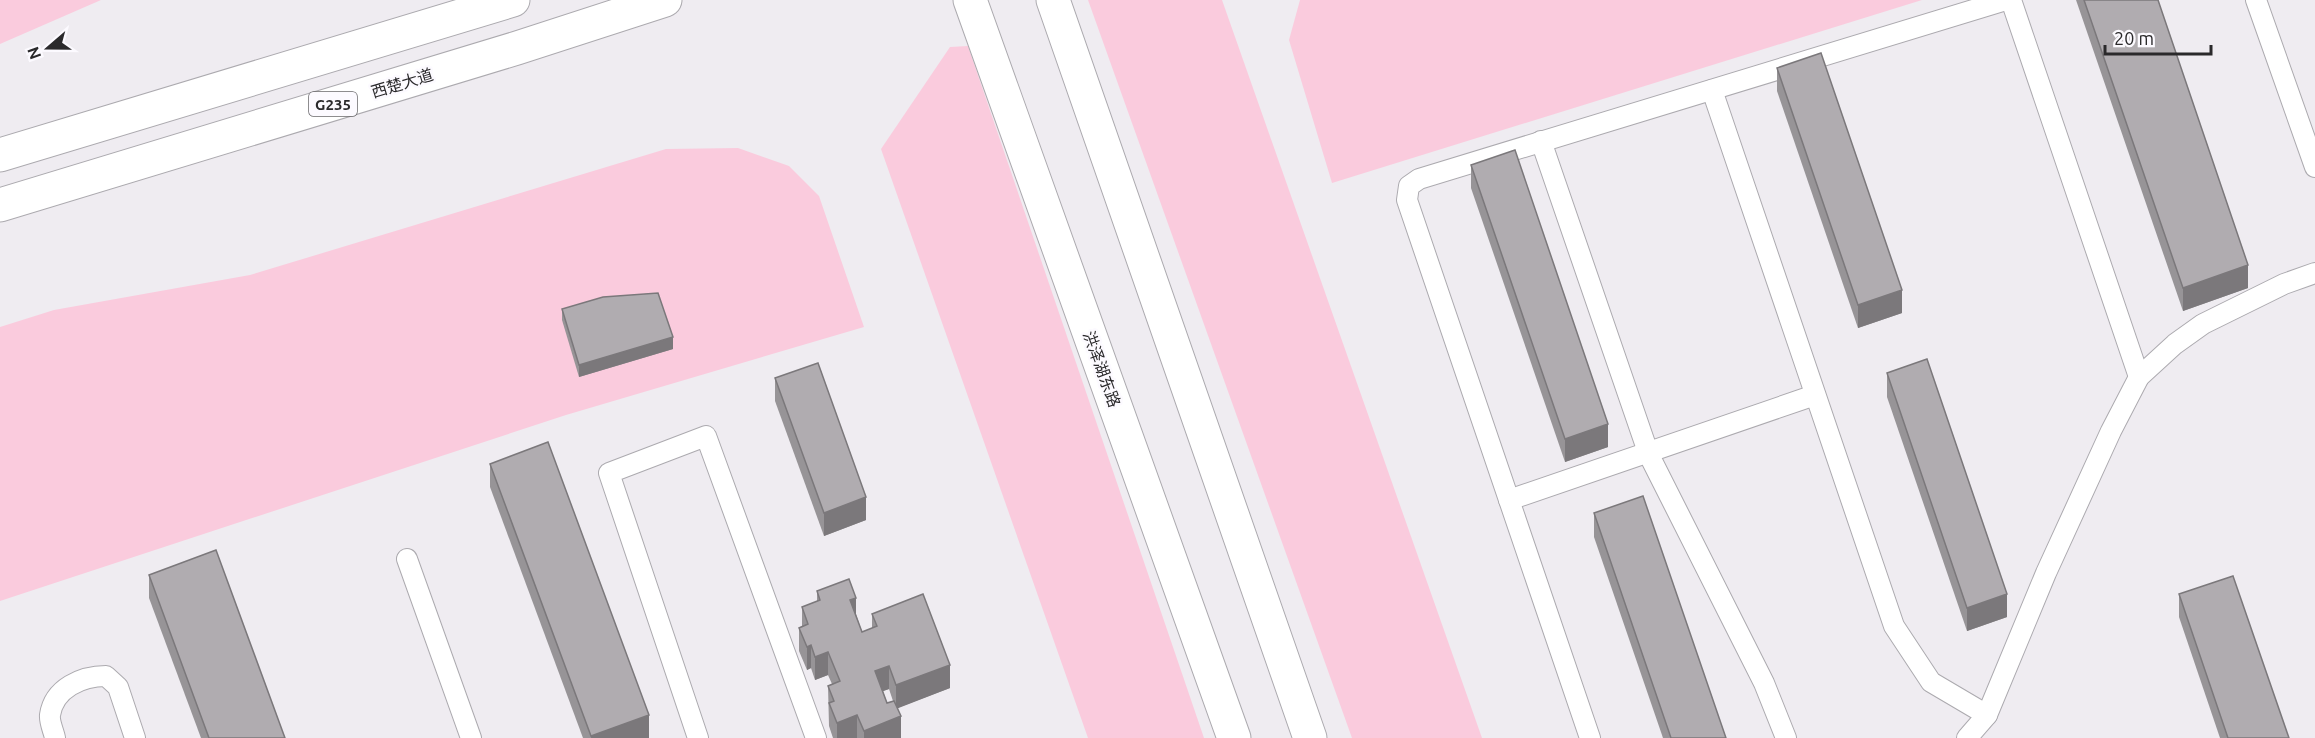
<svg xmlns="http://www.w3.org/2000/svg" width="2315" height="738" viewBox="0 0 2315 738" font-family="Ubuntu,'Noto Sans SC',sans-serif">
<rect width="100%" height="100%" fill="#efecf1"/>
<g fill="#facbdd">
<path d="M0 0H101L0 44Z"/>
<path d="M1088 0H1222L1482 738H1352Z"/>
<path d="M1300 0H1922L1332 183 1289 40Z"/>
<path d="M968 46 1204 738H1088L881 149 950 47Z"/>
<path d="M738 148 789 166 819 196 864 327 566 415 0 601V327L54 310 250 275 666 149Z"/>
</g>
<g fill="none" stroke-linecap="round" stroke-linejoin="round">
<g stroke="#acaaaf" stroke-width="22">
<g id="service">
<path d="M2011 0 2139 377"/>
<path d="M2256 0 2315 167"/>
<path d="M1712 90 1894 626 1931 682 1987 715"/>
<path d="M1541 141 1649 455 1764 683 1786 738"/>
<path d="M1509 500 1815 395"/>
<path d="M407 559 471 738"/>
<path d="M55 738C54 732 49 722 50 715 54 688 82 676 106 676L118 687 135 738"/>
<path d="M698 738 609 473 706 436 816 738"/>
<path d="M1590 738 1407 200 1409 186 1419 179 2006 0"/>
<path d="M1967 738 1987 715 2046 573 2111 431 2139 377 2175 344 2203 324 2284 284 2315 273"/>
</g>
</g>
<g stroke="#acaaaf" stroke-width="35">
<g id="primary">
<path d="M970 0 1234 738"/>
<path d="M1053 0 1310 738"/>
</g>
</g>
<g stroke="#acaaaf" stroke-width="35">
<g id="trunk">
<path d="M0 155 513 0"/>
<path d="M0 205 517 48 665 0"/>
</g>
</g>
<use href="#service" stroke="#fff" stroke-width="20"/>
<use href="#primary" stroke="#fff" stroke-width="33"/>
<use href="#trunk" stroke="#fff" stroke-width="33"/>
</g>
<g fill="#979497" fill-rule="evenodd">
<path d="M2076 0H2158L2248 288 2183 311Z"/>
<path d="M1777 68 1902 313 1858 328 1777 91Z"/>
<path d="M1471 165 1608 447 1565 462 1471 188Z"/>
<path d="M562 309 673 349 579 377 562 320Z"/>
<path d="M1887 373 2007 617 1967 631 1887 397Z"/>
<path d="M775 378 866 520 824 536 775 401Z"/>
<path d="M490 464 649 738H583L490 487Z"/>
<path d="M1594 513 1726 738H1663L1594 537Z"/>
<path d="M149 575 285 738H201L149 598Z"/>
<path d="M817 591 856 614 862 632 872 628V614L950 688 897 708 901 738H833L829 726 828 686 832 684 828 675 815 680 811 668 807 670 799 651V628L802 626V607L817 602ZM889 689 893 701 887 703 883 691Z"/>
<path d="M2179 594 2289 738H2220L2179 617Z"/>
</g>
<g fill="#7b787b">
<path d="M2248 265V288L2183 311V288Z"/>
<path d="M1902 290V313L1858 328V305Z"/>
<path d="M673 337V349L579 377V365Z"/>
<path d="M1608 424V447L1565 462V439Z"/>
<path d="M866 497V520L824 536V513Z"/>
<path d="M2007 594V617L1967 631V608Z"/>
<path d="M856 598V621L850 600Z"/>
<path d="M811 645V668L807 670V647Z"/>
<path d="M828 652V675L815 680V657Z"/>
<path d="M950 665V688L896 709V685Z"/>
<path d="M889 666V689L875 694V671Z"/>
<path d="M649 715V738H591V736Z"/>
<path d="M857 715V738H837V723Z"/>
<path d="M901 716V738H864V731Z"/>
</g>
<g fill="#b0acb0" stroke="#7b787b" stroke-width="1.5">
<path d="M2084 0H2158L2248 265 2183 288Z"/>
<path d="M1821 53 1902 290 1858 305 1777 68Z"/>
<path d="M1515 150 1608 424 1565 439 1471 165Z"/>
<path d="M658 293 673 337 579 365 562 309 603 297Z"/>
<path d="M1927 359 2007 594 1967 608 1887 373Z"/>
<path d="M818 363 866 497 824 513 775 378Z"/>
<path d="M548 442 649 715 591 736 490 464Z"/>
<path d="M1643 496 1726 738H1671L1594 513Z"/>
<path d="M216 550 285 738H209L149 575Z"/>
<path d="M2233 576 2289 738H2228L2179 594Z"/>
<path d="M849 579 856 598 850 600 862 632 877 626 872 614 923 594 950 665 896 685 889 666 875 671 887 703 894 701 901 716 864 731 857 715 837 723 829 703 834 701 828 686 840 681 828 652 815 657 811 645 807 647 799 628 808 624 802 607 820 600 817 591Z"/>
</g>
<g text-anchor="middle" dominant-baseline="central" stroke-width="5" stroke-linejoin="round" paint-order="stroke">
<rect fill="#fcfaff" stroke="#69686b" stroke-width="1.5" x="309" y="92" width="48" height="24" rx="4.5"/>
<g font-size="15" font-weight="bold" fill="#2a292b">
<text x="333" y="104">G235</text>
</g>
<g font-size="16" fill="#2a292b" stroke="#fcfaff">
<text transform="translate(402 83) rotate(-17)">西楚大道</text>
<text transform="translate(1102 369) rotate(70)">洪泽湖东路</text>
</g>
</g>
<g transform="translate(48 48) rotate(250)" stroke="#fcfaff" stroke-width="4.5" paint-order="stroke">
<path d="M0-4.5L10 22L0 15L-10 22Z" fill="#2a292b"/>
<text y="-9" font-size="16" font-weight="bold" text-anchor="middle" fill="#2a292b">N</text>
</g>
<path d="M2105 45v9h106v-9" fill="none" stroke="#2a292b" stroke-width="3"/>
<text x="2114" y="45" font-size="18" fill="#2a292b" stroke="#fcfaff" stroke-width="4.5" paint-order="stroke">20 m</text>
</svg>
